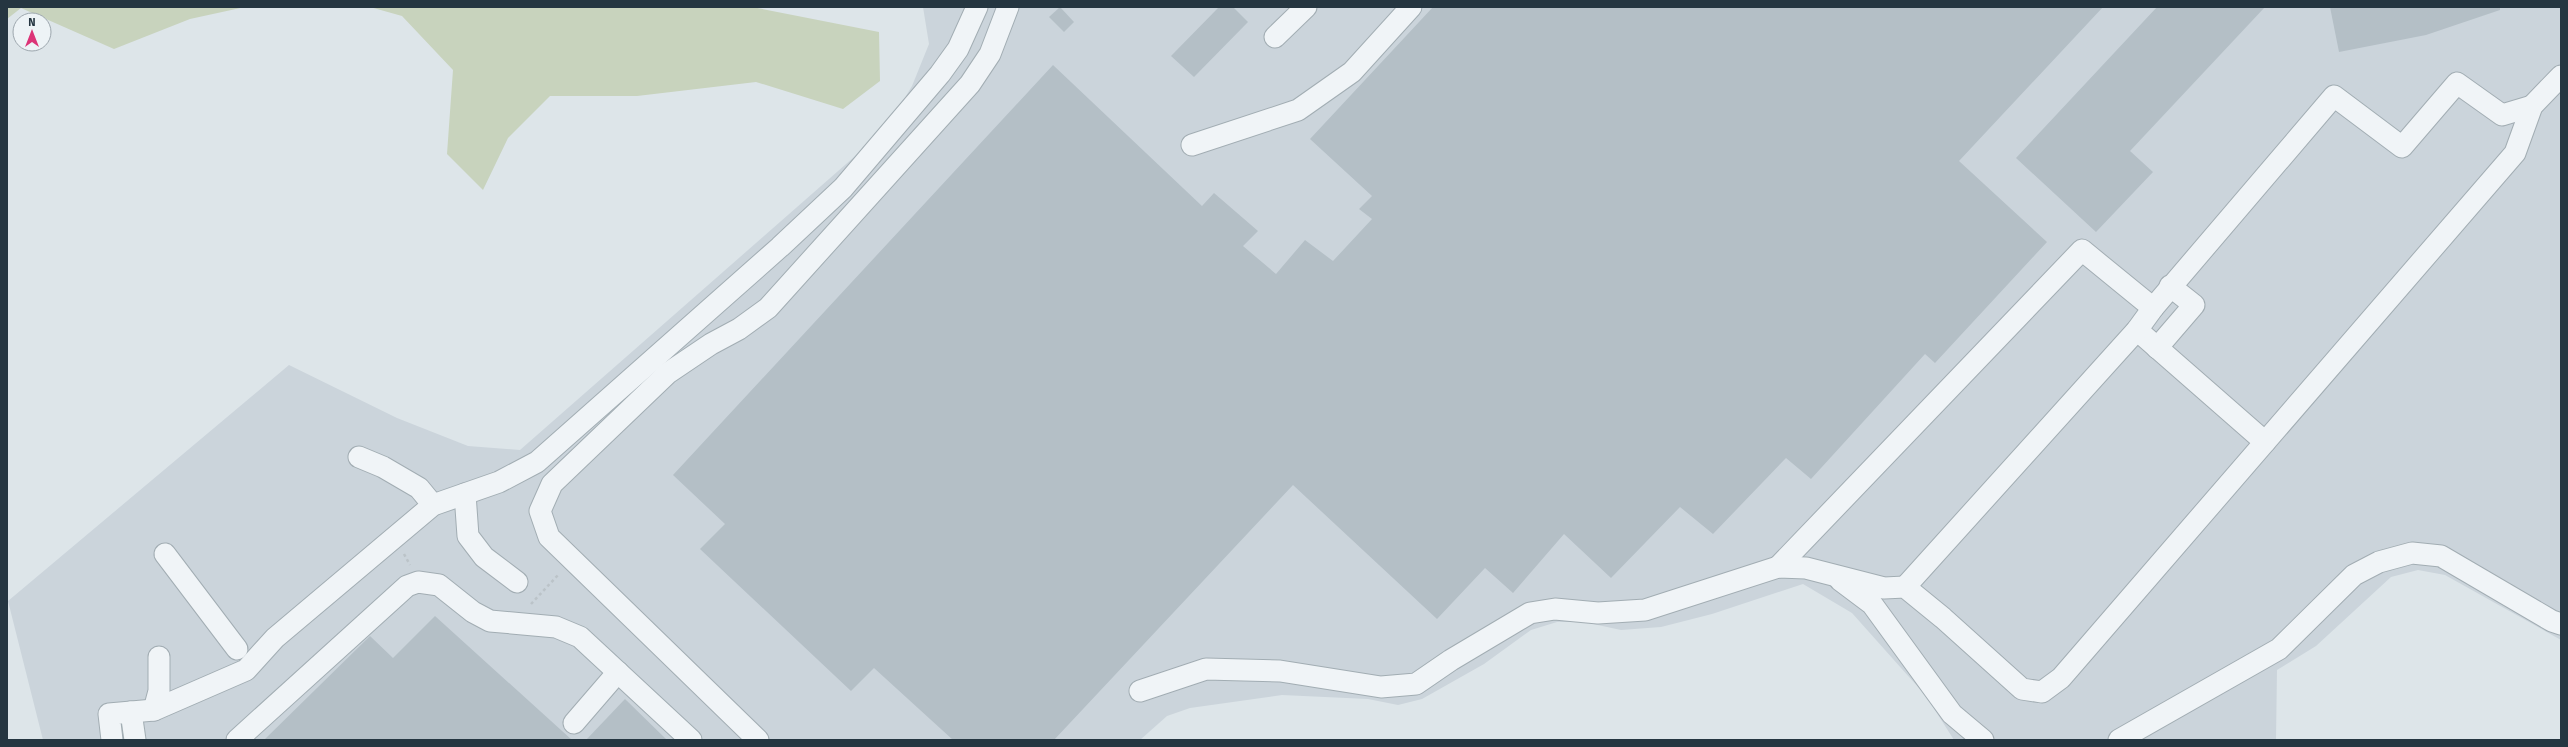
<svg xmlns="http://www.w3.org/2000/svg" width="2568" height="747" viewBox="0 0 2568 747" font-family="'Fira Sans',sans-serif">
<rect width="100%" height="100%" fill="#dde5e9"/>
<path fill="#cbd4db" d="M923 7H2561V640L2445 575 2418 570 2391 577 2316 646 2277 670 2276 740H1954L1926 696 1852 613 1803 584 1712 614 1661 627 1621 630 1584 622H1557L1531 630 1484 664 1422 699 1398 705 1368 699 1282 695 1190 708 1167 716 1140 740H43L8 601 289 365 397 418 468 446 520 450 886 129 912 86 929 44Z"/>
<g fill="#c8d3bd">
<path d="M7 7H245L190 19 114 49 21 8 7 19Z"/>
<path d="M370 7H752L879 32 880 81 843 109 756 82 637 96H550L508 138 483 190 447 154 453 70 402 16Z"/>
</g>
<g fill="#b4bfc6">
<path d="M1060 7 1074 22 1064 32 1049 17Z"/>
<path d="M1219 7H1233L1248 22 1194 77 1171 56Z"/>
<path d="M1433 7H2103L1959 161 2047 242 1935 363 1925 354 1811 479 1786 458 1713 534 1680 507 1611 578 1564 534 1513 593 1485 568 1437 619 1293 485 1054 740H953L874 668 851 691 700 549 725 524 673 475 1053 65 1202 206 1214 193 1258 231 1243 246 1276 274 1305 240 1333 261 1372 219 1359 209 1372 196 1310 139Z"/>
<path d="M2157 7H2265L2130 151 2153 172 2096 232 2016 158Z"/>
<path d="M2330 7H2500V10L2426 35 2339 52Z"/>
<path d="M435 616 572 740H264L370 636 393 658Z"/>
<path d="M625 699 667 740H586Z"/>
</g>
<g fill="none" stroke-linecap="round" stroke-linejoin="round">
<g stroke="#a2adb3" stroke-width="23">
<g id="minor">
<path d="M1275 37 1306 7"/>
<path d="M1192 145 1298 110 1352 72 1411 7"/>
<path d="M2153 308 2334 96 2402 147 2457 83 2502 115 2532 106"/>
<path d="M2137 330 2265 442"/>
<path d="M2157 348 2194 305 2170 286"/>
<path d="M359 457 383 467 419 488 433 505"/>
<path d="M465 494 468 536 484 557 517 582"/>
<path d="M165 554 237 649"/>
<path d="M1778 567 2082 250 2153 308 2137 330 1905 587"/>
<path d="M1840 580 1872 604 1952 714 1983 740"/>
<path d="M1140 691 1206 669 1280 671 1381 687 1416 684 1451 660 1530 613 1555 609 1598 613 1645 610 1778 567 1806 568 1884 588 1905 587 1943 618 2022 689 2042 692 2061 678 2515 153 2532 106 2561 76"/>
<path d="M154 710 159 691V657"/>
<path d="M131 712 135 740"/>
<path d="M574 723 618 672"/>
<path d="M112 740 109 714 154 710 246 670 275 638 433 505 499 482 537 462 780 247 843 188 940 74 958 49 977 7"/>
<path d="M237 740 407 586 418 582 439 585 473 612 490 621 556 627 580 637 691 740"/>
<path d="M758 740 549 537 540 511 552 484 668 373 711 344 739 329 768 308 970 84 990 54 1008 7"/>
<path d="M2119 740 2279 649 2354 575 2379 562 2412 553 2441 556 2552 621 2561 624"/>
</g>
</g>
<g stroke="#bbc3c8" stroke-width="2.5" stroke-dasharray="3 3" stroke-linecap="butt">
<path d="M404 554 410 565"/>
<path d="M531 604 559 574"/>
</g>
<use href="#minor" stroke="#f0f4f7" stroke-width="21"/>
</g>
<rect width="2568" height="747" fill="none" stroke="#253641" stroke-width="16"/>
<g transform="translate(32 32)"><circle r="19" fill="#edf3f6" stroke="#9da7ae"/>
<path d="M0-3L7 15L0 10L-7 15Z" fill="#dc3477"/>
<text y="-6" font-size="11" font-weight="bold" text-anchor="middle" fill="#253641">N</text>
</g>
</svg>
